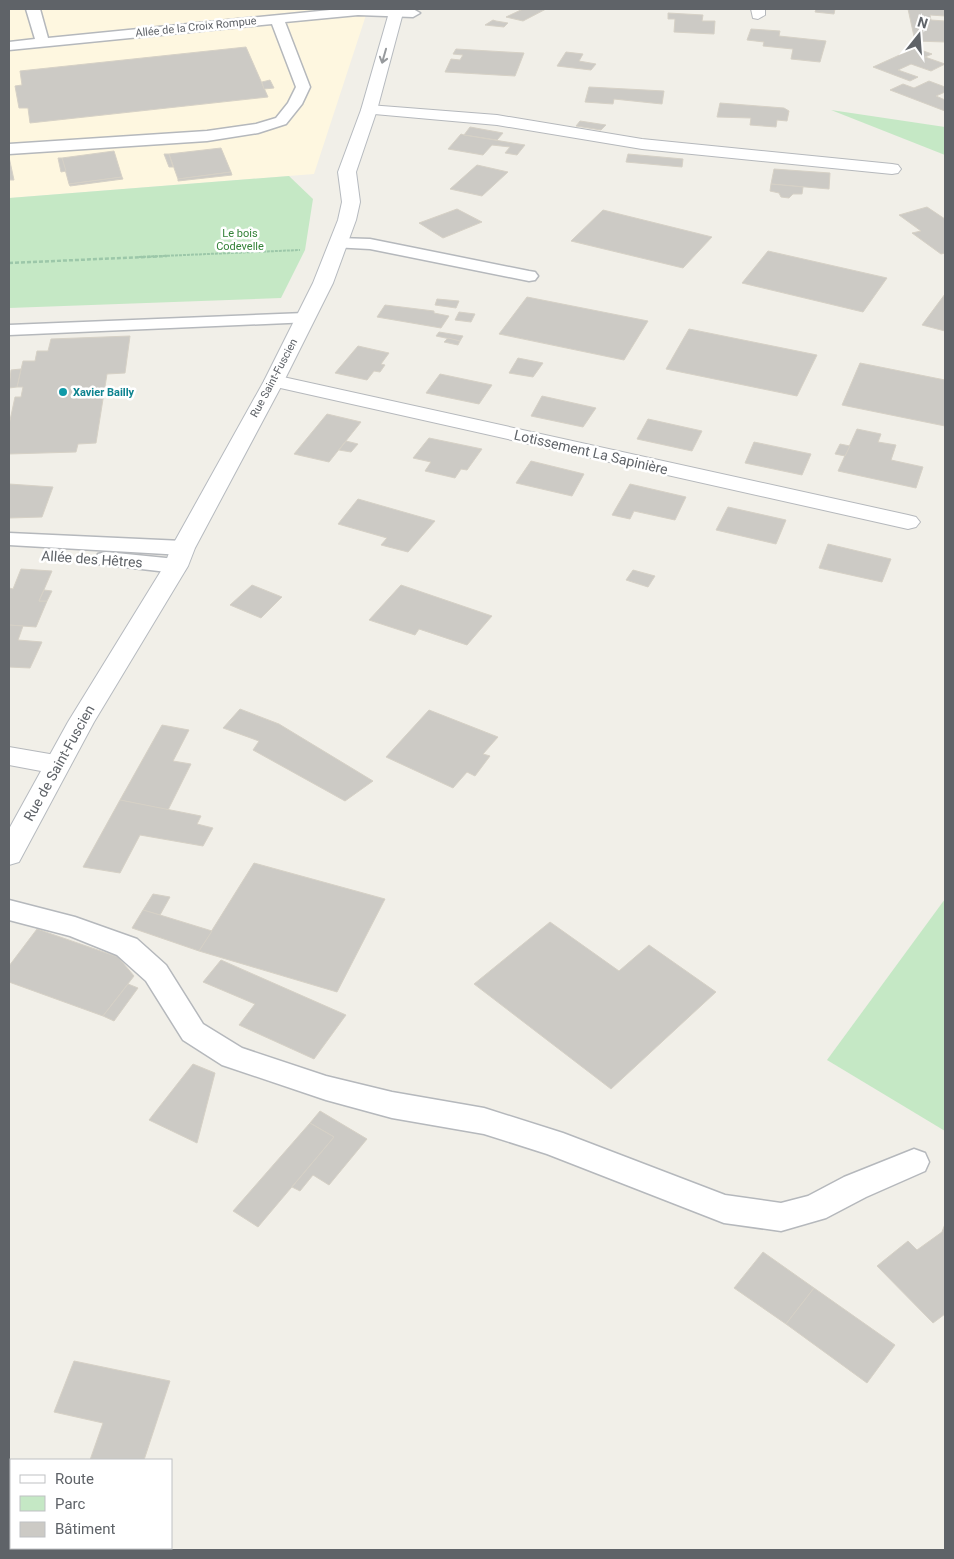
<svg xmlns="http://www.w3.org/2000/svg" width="954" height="1559" viewBox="0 0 954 1559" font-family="Roboto,sans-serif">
<rect width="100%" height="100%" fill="#f1efe8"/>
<path fill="#fef7e0" d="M9 9H368L314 174 9 198Z"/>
<g fill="#c5e8c5">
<path d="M831 110 945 127V155Z"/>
<path d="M289 176 313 199 305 250 281 298 9 308V198Z"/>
<path d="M945 899V1131L827 1060Z"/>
</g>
<g fill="#cccac5" stroke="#d6d1c6">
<path d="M523 9H546L523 21 506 17Z"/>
<path d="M816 9H835L834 14 815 12Z"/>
<path d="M908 9H945V16L930 15 931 20 945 21V42L915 41Z"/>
<path d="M668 13 703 15 702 21H715L714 34 674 32 675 19H668Z"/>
<path d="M493 20 496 21 508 23 504 27 485 25Z"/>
<path d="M751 29 780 31 779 36 826 41 820 62 791 59 793 49 763 46 764 42 747 40Z"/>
<path d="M246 47 268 97 30 123 28 108H19L15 86 22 85 20 71Z"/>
<path d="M915 48 932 54 925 57 945 64 931 71 911 64 898 70 918 77 910 81 873 67Z"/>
<path d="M456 49 524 53 515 76 445 72 451 59 460 60 463 55 453 54Z"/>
<path d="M566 52 583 54 579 61 596 64 591 70 557 66Z"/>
<path d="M270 80 274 88 264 89 262 82Z"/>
<path d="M929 81 945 87V92L936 96 945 100V111L890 90 903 84 914 88Z"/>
<path d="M589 87 664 91 662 104 614 99 613 104 585 102Z"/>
<path d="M720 103 784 108 789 111 787 121 777 120 776 127 750 125 751 118 717 117Z"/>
<path d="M580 121 606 125 601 130 576 126Z"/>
<path d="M470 127 503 133 497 140 464 135Z"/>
<path d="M461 134 464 135 525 145 517 155 505 153 510 147 492 145 483 155 448 149Z"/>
<path d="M221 148 231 172 178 179 169 154Z"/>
<path d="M114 151 122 177 69 184 62 158Z"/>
<path d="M164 154H169L173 167H169Z"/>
<path d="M628 154 683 159 682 167 626 162Z"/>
<path d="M9 157 14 180H9Z"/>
<path d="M58 158H62L66 171 61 172Z"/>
<path d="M477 165 508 172 482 196 450 189Z"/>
<path d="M774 169 830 173 829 189 771 184Z"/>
<path d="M231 172 232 175 178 181V179Z"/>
<path d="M122 177 123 179 70 186 69 184Z"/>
<path d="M771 184 803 187 802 194H793L789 198 781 197 779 193 770 191Z"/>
<path d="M927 207 945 219V253L941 254 912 233 921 231 899 215Z"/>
<path d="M457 209 482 222 443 238 419 223Z"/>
<path d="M603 210 712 237 683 268 571 241Z"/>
<path d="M768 251 887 278 863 312 742 283Z"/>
<path d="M945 294V331L922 325Z"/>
<path d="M527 297 648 321 624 360 499 334Z"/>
<path d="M437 299 459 301 456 308 435 305Z"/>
<path d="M385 305 434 311V313L449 316 441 328 377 317Z"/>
<path d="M459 312 475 314 471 322 455 320Z"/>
<path d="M689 329 817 355 797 396 666 369Z"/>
<path d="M439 332 463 336 460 341 436 336Z"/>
<path d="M130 336 125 373 107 374 96 443 78 444 76 452 9 454V425L15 397H21L23 387H17L23 361H35L37 351H48L51 339Z"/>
<path d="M448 338 460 341 458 345 444 342Z"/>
<path d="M358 346 389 353 381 364 385 365 380 372 374 371 367 380 335 373Z"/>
<path d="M518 358 543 363 533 377 509 373Z"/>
<path d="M860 363 945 380V426L842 405Z"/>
<path d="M21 369 17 387 9 388 11 370Z"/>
<path d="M440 374 492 385 479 404 426 393Z"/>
<path d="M542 396 596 408 583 427 531 416Z"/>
<path d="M327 414 361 422 329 462 294 454Z"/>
<path d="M648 419 702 431 692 451 637 439Z"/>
<path d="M857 429 881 434 878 442 896 445 891 460 923 467 916 488 838 471Z"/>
<path d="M429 438 482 449 467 470 461 469 455 478 425 471 431 462 413 458Z"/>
<path d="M346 441 358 444 351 452 339 450Z"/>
<path d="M754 442 811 454 802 475 745 463Z"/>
<path d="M840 444 850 446 845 456 835 454Z"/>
<path d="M531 461 584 474 572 496 516 483Z"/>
<path d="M9 484 53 487 42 517 9 518Z"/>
<path d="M630 484 686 497 675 520 634 511 630 519 612 515Z"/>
<path d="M358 499 435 521 408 552 381 545 387 538 338 524Z"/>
<path d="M728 507 786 520 776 544 716 530Z"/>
<path d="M828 544 891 559 882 582 819 568Z"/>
<path d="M21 569 52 571 39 601H47L36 627 9 625V588L13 589Z"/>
<path d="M633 570 655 576 648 587 626 580Z"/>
<path d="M252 585 282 597 261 618 230 605Z"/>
<path d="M401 585 492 616 467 645 419 629 415 635 369 620Z"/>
<path d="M44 590 52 591 47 601H39Z"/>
<path d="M9 625 23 626 18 640 42 642 30 668 9 667Z"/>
<path d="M240 709 279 724 373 781 345 801 253 750 259 741 223 728Z"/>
<path d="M429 710 498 737 483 754 490 756 475 776 467 772 453 788 386 757Z"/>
<path d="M162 725 189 730 173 761 191 764 168 810 120 800Z"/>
<path d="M120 800 201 816 197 824 213 828 203 846 140 835 120 873 83 867Z"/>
<path d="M254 863 385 899 337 992 199 951Z"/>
<path d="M153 894 170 897 160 915 143 910Z"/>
<path d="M143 910 160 915 212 931 199 951 132 928Z"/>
<path d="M550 922 619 971 649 945 716 992 611 1089 474 984Z"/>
<path d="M37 929 118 957 134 976 103 1016 9 982V966Z"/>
<path d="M221 960 346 1015 314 1059 239 1025 255 1004 203 982Z"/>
<path d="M128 984 138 988 114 1021 103 1016Z"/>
<path d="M193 1064 215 1073 197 1143 149 1120Z"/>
<path d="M320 1111 367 1139 329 1185 313 1175 300 1191 292 1187 334 1137 310 1123Z"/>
<path d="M310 1123 334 1137 258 1227 233 1211Z"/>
<path d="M945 1224V1314L933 1323 877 1266 908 1241 917 1250 942 1232Z"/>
<path d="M763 1252 814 1288 786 1324 734 1288Z"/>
<path d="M814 1288 895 1345 867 1383 786 1324Z"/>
<path d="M74 1361 170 1381 144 1460H90L103 1423 54 1412Z"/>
<path d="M45 1548H116L115 1550H44Z"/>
</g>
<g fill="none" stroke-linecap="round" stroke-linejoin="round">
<g stroke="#b5b8bc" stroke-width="3">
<g id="service">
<path d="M26 9H40L48 38 340 9H413L420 13 413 17 358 15 285 22 310 87 302 104 286 124 258 133 207 141 9 154V144L207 131 256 124 276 118 288 103 296 87 272 24 9 50V42L35 39Z"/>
<path d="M338 238 370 239 529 271 535 272 538 276 535 280 529 281 370 249 332 247 330 243 332 239Z"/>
<path d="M305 313 311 314 314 318 311 322 9 335V325Z"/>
<path d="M9 533 183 541 191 543 194 548 191 553 183 555 9 545Z"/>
<path d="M106 552 176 559 184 561 187 566 184 571 176 573 98 564 95 559 98 554Z"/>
<path d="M9 900 75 917 137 939 166 965 203 1024 242 1048 326 1076 392 1092 484 1108 563 1133 725 1195 781 1203 808 1196 844 1177 914 1149 925 1153 929 1162 925 1171 866 1197 826 1218 781 1231 724 1223 547 1154 484 1134 392 1118 326 1100 222 1065 183 1040 146 981 117 955 70 936 9 920Z"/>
</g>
</g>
<g stroke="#b5b8bc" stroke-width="2">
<g id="minor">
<path d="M751 9H765V15L758 19 753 18Z"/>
<path d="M369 105 497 115 642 139 892 164 898 165 901 169 898 173 892 174 642 149 497 125 363 113 361 110 363 107Z"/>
<path d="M274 375 908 515 916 517 920 522 916 527 908 529 267 385 264 381 267 377Z"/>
<path d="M9 747 67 757 71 764 67 771 57 774 9 765Z"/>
</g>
</g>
<g stroke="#b6babf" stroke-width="2">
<path id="secondary" d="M390 9H404L377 110 356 172 360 202 356 220 333 283 284 381 195 548 188 566 94 722 19 862 9 865V829L68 722 164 566 171 548 264 381 313 283 338 220 342 202 338 172 361 110Z"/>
</g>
<path stroke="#9cc7a9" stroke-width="2" stroke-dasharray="3 1" stroke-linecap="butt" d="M139 257 300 250"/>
<path stroke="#9cc7a9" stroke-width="2.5" stroke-dasharray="4 2" stroke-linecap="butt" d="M9 263 167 256"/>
<use href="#service" fill="#fff" fill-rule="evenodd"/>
<use href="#minor" fill="#fff" fill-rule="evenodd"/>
<use href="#secondary" fill="#fff" fill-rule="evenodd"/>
</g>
<defs><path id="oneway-shaft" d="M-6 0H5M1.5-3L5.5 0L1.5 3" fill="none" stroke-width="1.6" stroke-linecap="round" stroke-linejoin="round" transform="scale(1.25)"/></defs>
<use stroke="#979a9d" href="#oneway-shaft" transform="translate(384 56) rotate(106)"/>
<circle fill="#0f9aa8" stroke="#fff" stroke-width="2" cx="63" cy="392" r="5"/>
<g text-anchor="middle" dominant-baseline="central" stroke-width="5" stroke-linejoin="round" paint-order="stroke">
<g font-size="11" fill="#5f6368" stroke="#fff">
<text transform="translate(196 27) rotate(-6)">Allée de la Croix Rompue</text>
<text transform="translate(274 378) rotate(-62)">Rue Saint-Fuscien</text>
</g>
<g font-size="11" fill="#348238" stroke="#fff">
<text x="240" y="233">Le bois<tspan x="240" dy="13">Codevelle</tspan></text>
</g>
<g font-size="11" font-weight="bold" fill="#0d838f" stroke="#fff" text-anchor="start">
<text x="73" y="392">Xavier Bailly</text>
</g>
<g font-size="14" fill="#5f6368" stroke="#fff">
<text transform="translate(591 452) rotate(13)">Lotissement La Sapinière</text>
<text transform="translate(92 559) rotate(4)">Allée des Hêtres</text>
<text transform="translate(59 763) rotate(-61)">Rue de Saint-Fuscien</text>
</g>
</g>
<rect width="954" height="1559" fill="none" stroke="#5f6368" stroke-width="20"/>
<rect x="10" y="1459" width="162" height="90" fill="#ffffff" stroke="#bfc1c3"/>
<rect x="20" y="1475" width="25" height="8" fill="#ffffff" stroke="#bfc1c3"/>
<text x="55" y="1484" font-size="15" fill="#5f6368">Route</text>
<rect x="20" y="1496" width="25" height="15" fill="#c5e8c5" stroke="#bfc1c3"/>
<text x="55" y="1509" font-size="15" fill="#5f6368">Parc</text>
<rect x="20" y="1522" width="25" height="15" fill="#cccac5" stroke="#bfc1c3"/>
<text x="55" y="1534" font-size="15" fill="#5f6368">Bâtiment</text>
<g transform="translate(919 35) rotate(17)" stroke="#ffffff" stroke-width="4" paint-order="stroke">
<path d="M0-4L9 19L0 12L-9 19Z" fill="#5f6368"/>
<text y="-8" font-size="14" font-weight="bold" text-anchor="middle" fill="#5f6368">N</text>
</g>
</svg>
